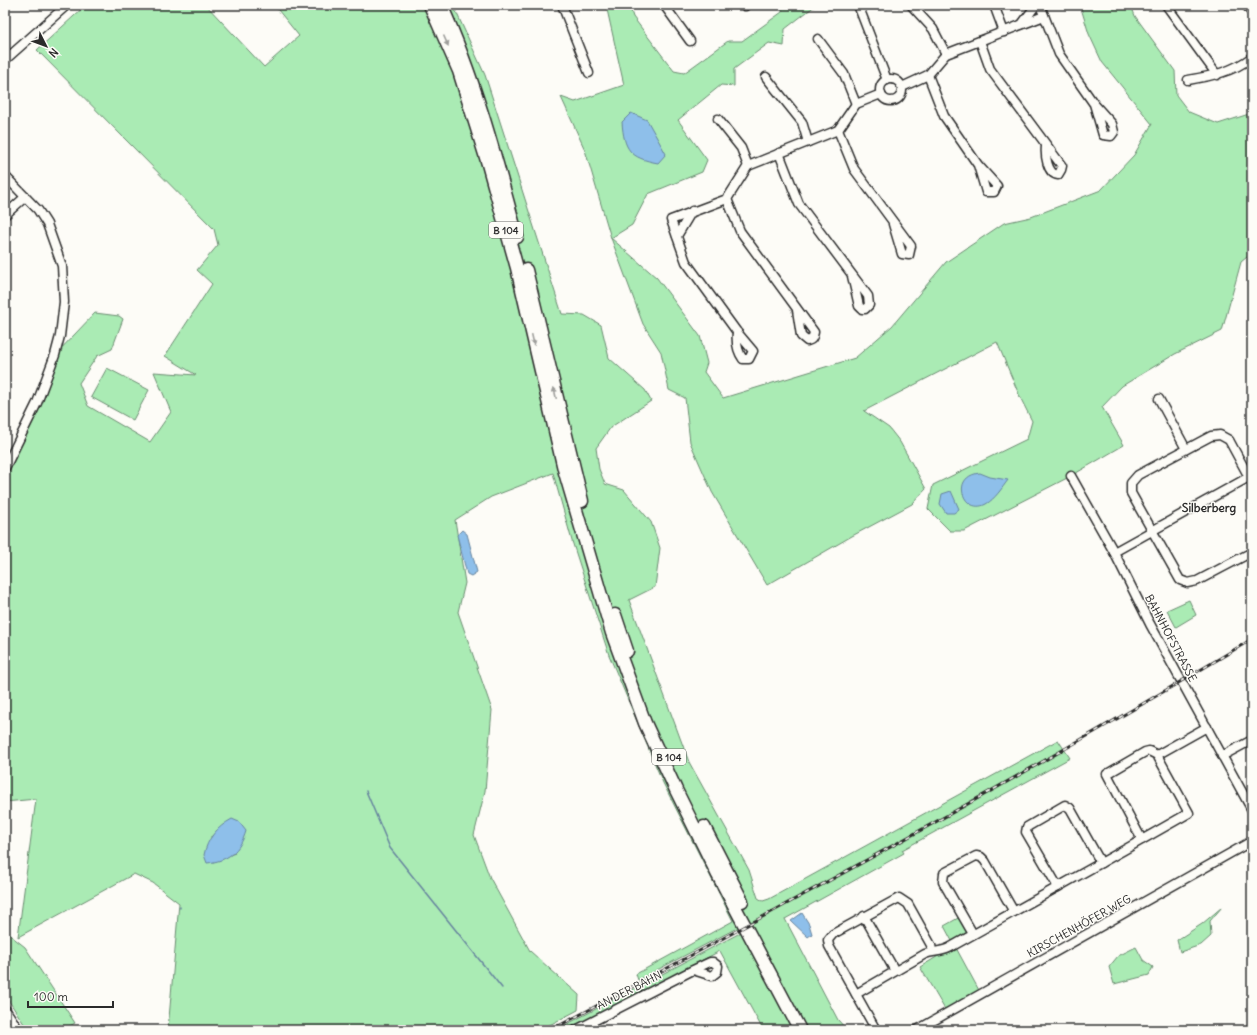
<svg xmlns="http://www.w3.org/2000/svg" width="1257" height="1035" viewBox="0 0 1257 1035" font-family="Delius,sans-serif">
<rect width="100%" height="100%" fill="#fdfcf7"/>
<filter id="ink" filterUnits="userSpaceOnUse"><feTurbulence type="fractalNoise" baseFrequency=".025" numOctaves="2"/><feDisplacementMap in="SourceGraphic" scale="8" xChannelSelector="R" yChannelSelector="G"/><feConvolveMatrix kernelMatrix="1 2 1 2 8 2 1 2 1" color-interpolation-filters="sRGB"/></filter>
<g filter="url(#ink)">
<g fill="#aaebb4" stroke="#6a8b70" fill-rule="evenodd">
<path d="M86 5H206L264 67 299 36 274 5H453L485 75 562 314 584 315 601 325 609 358 645 390 651 401 611 427 596 448 599 469 605 484 624 490 651 522 660 548 655 587 629 600 689 762 749 870 758 898 763 901 769 899 1058 740 1070 758 902 850 904 853 785 919 838 1020 846 1029 853 1030H763L720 951 567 1030H556L740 933 737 928 638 980 636 974 733 921 663 783 609 655 572 541 553 473 491 497 455 520 465 583 458 612 492 710 485 791 474 835 490 878 530 951 579 995 578 1010 540 1030H168L179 903 153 883 134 874 18 937 36 799 5 802V468L55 355 95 313 119 316 123 319 112 349 97 356 79 383 88 406 150 442 171 412 154 372 196 375 165 356 212 284 197 270 218 245 214 229 37 50ZM211 836 235 853 213 862Z"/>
<path d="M606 5H629L633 17 674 71 684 73 728 41H742L782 12V5H816L785 29 784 46 769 43 734 69V86L721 85 678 120 707 160 702 172 648 194 632 225 611 238 657 278 700 336 707 363 704 372 723 398 855 358 892 326 946 262 1004 223 1031 217 1101 190 1134 155 1152 124 1102 62 1089 34 1080 5H1131L1135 16 1175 71 1176 95 1189 112 1218 124 1252 113V253L1241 262 1222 331 1175 354 1122 386 1102 407 1124 445 1071 476 964 531H950L928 509 933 485 1027 439 1032 421 1020 397 997 342 864 411 889 428 900 442 926 489 912 504 852 536 767 585 712 492 690 442 685 398 669 390 661 352 643 324 611 238 585 150 561 97 575 102 624 85Z"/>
<path d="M107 368 149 390 133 420 91 397Z"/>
<path d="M1189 600 1196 615 1176 627 1167 610Z"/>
<path d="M1222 907 1210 921 1211 936 1201 945 1180 952 1177 940 1202 924Z"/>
<path d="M960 917 968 932 952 941 944 926Z"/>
<path d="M5 928 11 936 25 947 75 1023 63 1030H28L5 995Z"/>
<path d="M955 946 981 994 947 1013 920 967Z"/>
<path d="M1136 947 1143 960 1153 967 1149 975 1114 984 1109 967 1118 956Z"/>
</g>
<g fill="#8ebfea" stroke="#66849e">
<path d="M631 113 647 120 666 154 658 163C630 158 624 150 622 122Z"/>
<path d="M980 473 990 477 1008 480C1002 488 995 499 986 504 964 516 949 476 980 473Z"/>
<path d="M951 491 959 509 954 513H946L940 504 942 494Z"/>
<path d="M462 530 467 534 477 572 471 576 467 574 457 535Z"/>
<path d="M232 819 239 822 246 831C240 851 228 861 207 863L204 855C207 839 217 827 232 819Z"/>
<path d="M802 913 809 924 812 934 808 937 791 921Z"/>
</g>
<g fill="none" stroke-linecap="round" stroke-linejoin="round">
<g stroke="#66849e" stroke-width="1.5">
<path d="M366 791 390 848 502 988"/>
<path d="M180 908V907"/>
</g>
<g stroke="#2b2b2b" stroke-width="11">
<g id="minor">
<path d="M562 5 589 73"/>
<path d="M664 5 690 41"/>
<path d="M744 5 745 6"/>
<path d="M858 5 887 80"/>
<path d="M911 5 933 29 946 54"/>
<path d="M994 5 1004 32"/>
<path d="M1040 5 1059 54 1094 104 1112 124 1114 132 1111 136 1103 135 1094 104"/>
<path d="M1166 5 1217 75"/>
<path d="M1246 5 1252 13"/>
<path d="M1022 24 1036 5"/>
<path d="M818 39 844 74 856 104"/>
<path d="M980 41 990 69 1062 166 1061 170 1058 175C1047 174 1045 155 1046 146"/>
<path d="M5 60 67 5"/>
<path d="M928 75 944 116 978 165 997 186 994 192H986L978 165"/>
<path d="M766 77 802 122 808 142"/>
<circle cx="891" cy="90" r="11"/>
<path d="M1188 80C1211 76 1233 72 1252 57"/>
<path d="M902 87 928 75 946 54 1044 16"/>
<path d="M718 119 741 148 748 166"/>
<path d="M838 130 854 169 911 246 909 255 902 254 893 224"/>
<path d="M779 153 799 204 868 296 869 305 865 309H862L859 306 852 276"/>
<path d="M5 176 38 210 47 224 62 266 64 302 60 336 55 355 37 403 5 468"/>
<path d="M727 199 740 231 814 332C813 338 812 340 807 341L801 336 797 310"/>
<path d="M5 215 25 197"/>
<path d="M677 236 692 211"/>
<path d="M737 332C736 341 737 351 743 359H749L753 351 737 332 686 262 671 220 727 199 748 166 838 130 856 104 881 94"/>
<path d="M1159 399 1186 449"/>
<path d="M1071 476 1114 552 1150 624 1252 810"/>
<path d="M1249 477 1229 440 1220 435 1211 436 1138 475 1131 483V493L1180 580 1188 583 1197 581 1252 552"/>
<path d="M1114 552 1249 477 1252 481"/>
<path d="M1157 755 1207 727"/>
<path d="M1222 756 1252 740"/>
<path d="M1058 887 1026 832 1027 827 1065 805 1070 808 1101 863"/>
<path d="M864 916 895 971"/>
<path d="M973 934 943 882 944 873 976 856 981 857 985 861 1014 912"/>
<path d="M856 994 925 954C933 951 941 952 949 948L1124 850 1189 813 1157 755 1149 751 1145 752 1107 774 1142 840"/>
<path d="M5 1009 19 1030"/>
<path d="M576 1030 693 970 710 962H713L718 966 717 972 712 976 693 970"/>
<path d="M876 1030 829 946 828 940 833 934 899 898 908 904 931 945 932 951"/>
<path d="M917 1030 1252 841"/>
</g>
</g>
<g stroke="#2b2b2b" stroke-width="15">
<g id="highway">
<path d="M430 5 459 71 488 164 517 268 564 469 612 633 645 723 676 790 718 875 800 1030"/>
<path d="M441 5C475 79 496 159 517 237"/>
<path d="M526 270 582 501"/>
<path d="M615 615 627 651"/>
<path d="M704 827 742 901"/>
</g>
</g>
<use href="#minor" stroke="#fdfcf7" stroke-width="8"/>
<use href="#highway" stroke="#fdfcf7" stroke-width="12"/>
<g stroke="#2b2b2b" stroke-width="3">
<path id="rail" d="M551 1030C787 905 1023 777 1252 639"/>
</g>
<use href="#rail" stroke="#fdfcf7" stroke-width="1.5" stroke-dasharray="4.5" stroke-linecap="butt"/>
</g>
<defs><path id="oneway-solid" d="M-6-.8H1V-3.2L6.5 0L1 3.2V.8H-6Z"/></defs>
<g fill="#9e9e9b">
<use href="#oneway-solid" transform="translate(446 41) rotate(66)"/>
<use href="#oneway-solid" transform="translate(533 340) rotate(77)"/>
<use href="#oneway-solid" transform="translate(555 393) rotate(-103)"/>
</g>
</g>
<g text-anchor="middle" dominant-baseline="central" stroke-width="3" stroke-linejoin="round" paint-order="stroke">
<g fill="#fdfcf7" stroke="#6a6a68" stroke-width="1">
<rect x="489" y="222" width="34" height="16" rx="3"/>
<rect x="652" y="749" width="34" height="16" rx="3"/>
</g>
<g font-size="10" font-weight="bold" fill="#2b2b2b">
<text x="506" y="230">B 104</text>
<text x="669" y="757">B 104</text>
</g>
<g font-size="11" fill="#2b2b2b" stroke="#fdfcf7">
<text transform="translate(1171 638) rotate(62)">BAHNHOFSTRASSE</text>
<text transform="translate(1079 926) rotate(-29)">KIRSCHENHÖFER WEG</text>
<text transform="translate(629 990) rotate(-27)">AN DER BAHN</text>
</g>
<g font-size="12" font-weight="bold" fill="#2b2b2b" stroke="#fdfcf7">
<text x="1209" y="507">Silberberg</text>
</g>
</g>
<rect width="1257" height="1035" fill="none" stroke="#fdfcf7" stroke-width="20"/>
<rect x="10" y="10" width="1237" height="1015" fill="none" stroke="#2b2b2b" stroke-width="1.5" filter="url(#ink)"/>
<g transform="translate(46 46) rotate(132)" stroke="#fdfcf7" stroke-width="3" paint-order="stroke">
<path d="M0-3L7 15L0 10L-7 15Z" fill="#2b2b2b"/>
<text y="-6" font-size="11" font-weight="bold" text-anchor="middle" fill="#2b2b2b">N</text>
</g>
<path d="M28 1001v6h85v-6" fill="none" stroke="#2b2b2b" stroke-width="2"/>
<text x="34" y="1001" font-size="12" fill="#2b2b2b" stroke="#fdfcf7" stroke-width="3" paint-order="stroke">100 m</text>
</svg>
